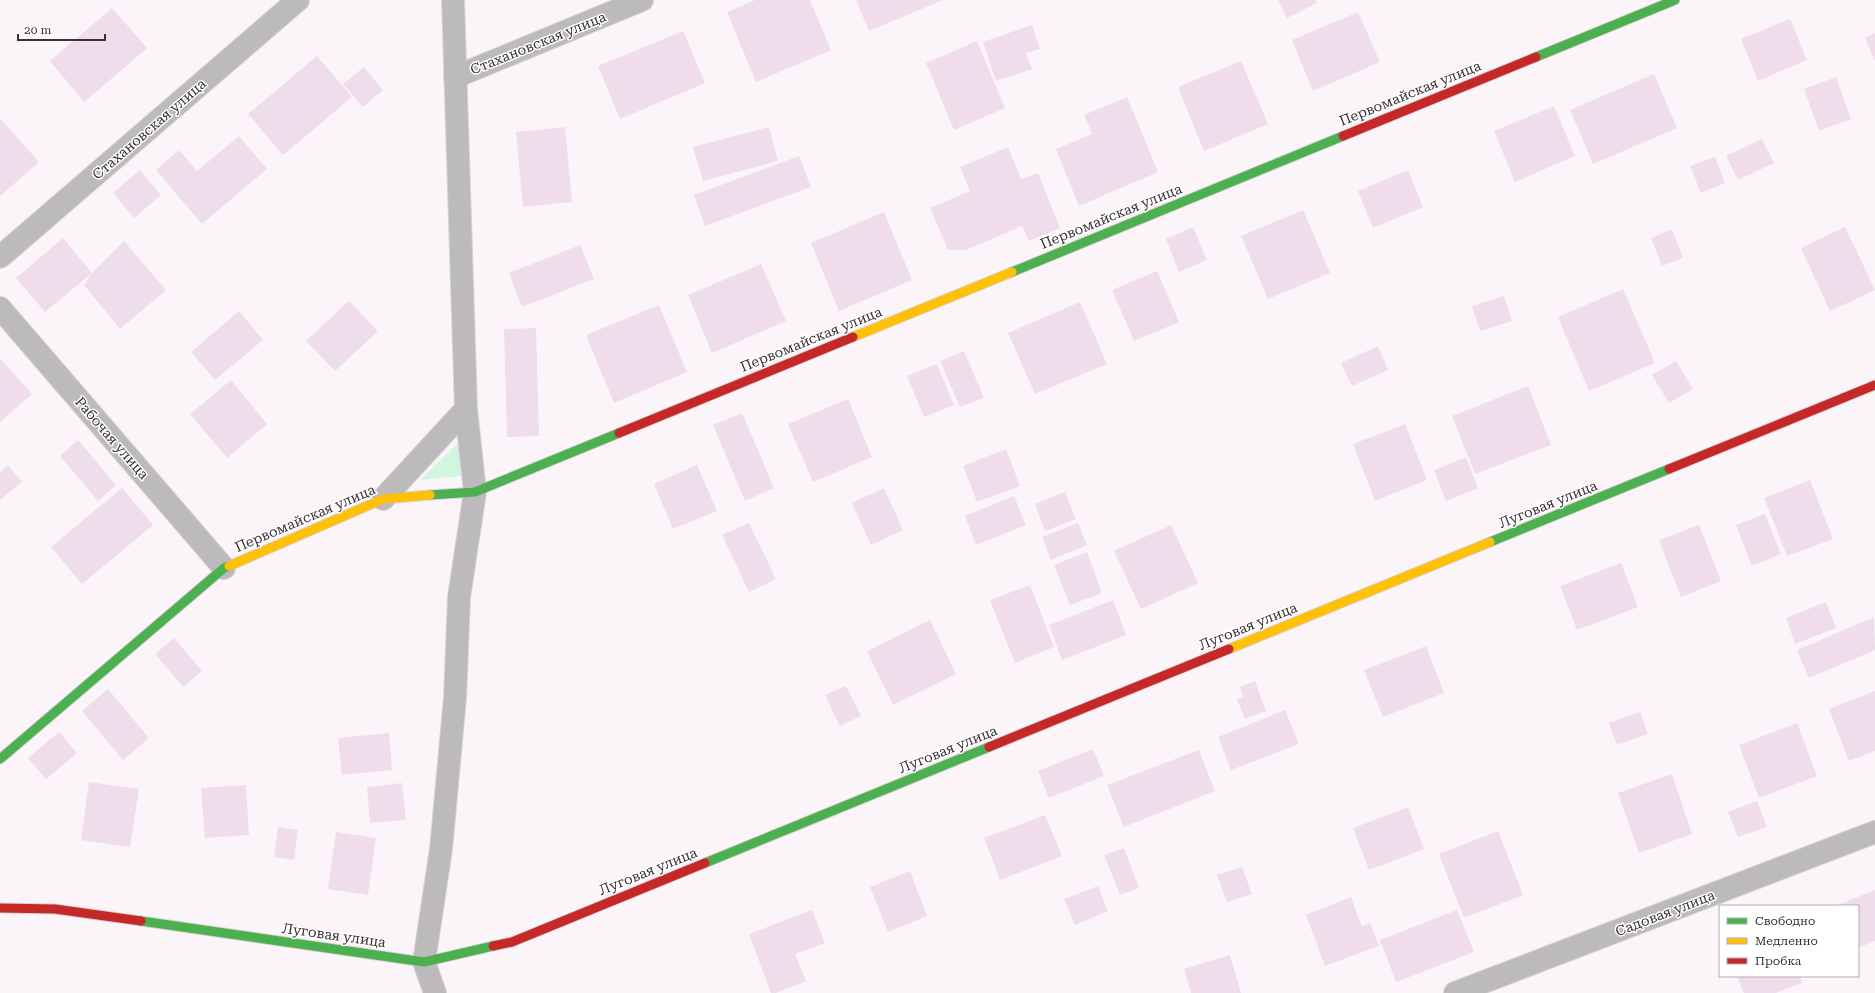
<svg xmlns="http://www.w3.org/2000/svg" width="1875" height="993" viewBox="0 0 1875 993" font-family="'Roboto Serif',serif">
<rect width="100%" height="100%" fill="#fbf5fa"/>
<path fill="#d0f6dd" d="M459 442 462 476 420 480Z"/>
<g fill="#efddec">
<path d="M755 0H810L831 50 756 82 727 12Z"/>
<path d="M856 0H943L869 31Z"/>
<path d="M1278 0H1316L1317 3 1287 18Z"/>
<path d="M112 8 147 48 84 102 50 61Z"/>
<path d="M1358 12 1380 62 1313 91 1292 40Z"/>
<path d="M1790 19 1807 60 1758 81 1741 39Z"/>
<path d="M1032 25 1040 49 1026 53 1032 69 996 81 983 42Z"/>
<path d="M683 31 705 83 620 119 598 66Z"/>
<path d="M1875 33V61L1865 38Z"/>
<path d="M977 41 1005 108 954 130 926 63Z"/>
<path d="M317 56 352 97 283 155 248 114Z"/>
<path d="M1241 61 1268 124 1204 151 1178 87Z"/>
<path d="M364 67 383 90 363 107 343 84Z"/>
<path d="M1654 74 1677 128 1593 164 1570 110Z"/>
<path d="M1836 77 1851 119 1819 131 1804 89Z"/>
<path d="M1127 97 1158 172 1079 206 1056 149 1092 134 1084 115Z"/>
<path d="M1554 106 1575 156 1515 182 1494 131Z"/>
<path d="M0 118 39 162 0 196Z"/>
<path d="M565 127 572 202 523 207 516 132Z"/>
<path d="M769 127 778 161 703 181 693 147Z"/>
<path d="M239 136 267 169 202 224 156 170 179 150 197 171Z"/>
<path d="M1762 139 1774 163 1738 180 1726 156Z"/>
<path d="M1008 147 1021 179 1038 173 1060 228 1029 241 1022 226 966 250H948L930 208 970 191 960 167Z"/>
<path d="M799 156 811 187 705 226 694 195Z"/>
<path d="M1715 157 1725 183 1701 193 1690 166Z"/>
<path d="M140 170 161 195 134 218 113 193Z"/>
<path d="M1408 170 1423 207 1373 228 1358 191Z"/>
<path d="M1303 210 1330 273 1268 299 1241 236Z"/>
<path d="M884 212 912 280 839 311 811 243Z"/>
<path d="M1193 227 1207 260 1179 272 1166 239Z"/>
<path d="M1845 227 1875 290 1830 311 1801 248Z"/>
<path d="M1672 229 1683 258 1662 266 1651 238Z"/>
<path d="M63 238 92 273 124 241 166 290 120 329 84 285 92 273 45 312 16 278Z"/>
<path d="M580 245 594 279 522 307 509 273Z"/>
<path d="M761 264 786 321 712 353 688 295Z"/>
<path d="M1157 271 1179 322 1134 341 1112 290Z"/>
<path d="M1623 289 1655 363 1589 391 1558 317Z"/>
<path d="M1504 296 1512 321 1480 331 1472 306Z"/>
<path d="M349 301 378 331 335 371 306 341Z"/>
<path d="M1080 302 1107 364 1035 394 1008 333Z"/>
<path d="M659 305 687 372 614 403 586 335Z"/>
<path d="M239 311 263 340 215 380 191 352Z"/>
<path d="M536 328 539 436 507 437 504 329Z"/>
<path d="M1378 346 1388 370 1352 386 1341 363Z"/>
<path d="M964 351 984 398 960 407 940 361Z"/>
<path d="M0 358 32 394 0 422Z"/>
<path d="M1676 361 1693 389 1669 403 1652 375Z"/>
<path d="M937 364 954 405 924 417 907 376Z"/>
<path d="M231 380 267 424 227 458 190 414Z"/>
<path d="M1528 386 1551 445 1475 474 1452 416Z"/>
<path d="M848 399 872 457 813 482 788 424Z"/>
<path d="M742 413 774 488 745 501 713 425Z"/>
<path d="M1405 424 1427 480 1375 501 1353 444Z"/>
<path d="M78 440 116 485 98 501 60 456Z"/>
<path d="M1006 449 1020 486 977 502 963 466Z"/>
<path d="M1466 457 1478 488 1446 501 1434 470Z"/>
<path d="M8 465 22 482 0 500V472Z"/>
<path d="M697 465 717 511 673 529 654 484Z"/>
<path d="M1810 480 1833 539 1787 556 1764 498Z"/>
<path d="M122 488 153 525 82 584 51 547Z"/>
<path d="M884 488 903 530 871 545 852 503Z"/>
<path d="M1065 492 1076 519 1045 531 1035 504Z"/>
<path d="M1014 496 1026 525 976 545 965 516Z"/>
<path d="M1765 514 1781 554 1752 566 1736 525Z"/>
<path d="M749 523 776 579 749 592 722 535Z"/>
<path d="M1078 523 1087 545 1051 560 1042 537Z"/>
<path d="M1171 525 1198 583 1141 609 1114 551Z"/>
<path d="M1699 525 1721 581 1681 597 1659 540Z"/>
<path d="M1087 552 1102 593 1070 605 1054 565Z"/>
<path d="M1621 563 1638 607 1577 630 1560 586Z"/>
<path d="M1030 585 1054 647 1015 663 990 600Z"/>
<path d="M1113 600 1126 635 1062 660 1049 625Z"/>
<path d="M1826 602 1836 628 1795 644 1786 618Z"/>
<path d="M1874 617 1875 650 1809 678 1797 650Z"/>
<path d="M930 620 956 674 893 705 867 651Z"/>
<path d="M174 638 202 671 183 687 155 654Z"/>
<path d="M1426 646 1444 693 1383 717 1364 670Z"/>
<path d="M1255 681 1266 711 1245 719 1237 699 1243 697 1240 687Z"/>
<path d="M846 686 861 716 840 726 825 695Z"/>
<path d="M108 689 149 738 123 760 82 711Z"/>
<path d="M1875 691V751L1849 761 1829 709Z"/>
<path d="M1285 710 1299 744 1231 770 1218 737Z"/>
<path d="M1640 712 1648 734 1617 745 1609 723Z"/>
<path d="M1797 723 1817 776 1759 798 1739 745Z"/>
<path d="M59 732 77 753 46 779 28 758Z"/>
<path d="M389 733 392 770 342 775 338 738Z"/>
<path d="M1093 749 1104 776 1049 798 1038 771Z"/>
<path d="M1199 750 1215 791 1124 827 1107 785Z"/>
<path d="M1672 774 1692 834 1639 853 1618 793Z"/>
<path d="M89 782 139 789 130 847 81 840Z"/>
<path d="M402 783 406 820 370 823 367 787Z"/>
<path d="M246 785 249 835 205 838 201 788Z"/>
<path d="M1757 801 1767 827 1738 837 1728 812Z"/>
<path d="M1408 807 1424 849 1369 870 1353 828Z"/>
<path d="M1045 815 1062 856 1000 880 984 838Z"/>
<path d="M278 827 298 830 294 860 274 857Z"/>
<path d="M1498 831 1523 895 1464 918 1439 854Z"/>
<path d="M336 832 376 838 368 895 328 889Z"/>
<path d="M1124 848 1139 888 1120 895 1104 855Z"/>
<path d="M1242 867 1252 894 1227 902 1217 875Z"/>
<path d="M910 871 927 916 888 932 870 887Z"/>
<path d="M1098 886 1108 911 1075 925 1064 899Z"/>
<path d="M1875 890V941L1858 948V906H1835Z"/>
<path d="M1351 897 1362 927 1370 923 1379 946 1325 966 1306 915Z"/>
<path d="M812 910 825 943 795 954 806 981 776 993H771L749 934Z"/>
<path d="M1457 910 1474 952 1396 982 1380 940Z"/>
<path d="M1230 955 1241 993H1191L1184 969Z"/>
<path d="M1737 976H1800L1802 983 1776 993H1744Z"/>
</g>
<g fill="none" stroke-linecap="round" stroke-linejoin="round">
<g stroke="#d7d3d6" stroke-width="24">
<g id="street">
<path d="M455 77 642 0"/>
<path d="M0 257 298 0"/>
<path d="M0 308 224 568"/>
<path d="M383 499 466 409 453 0"/>
<path d="M435 993 424 962 441 849 455 698 459 597 475 492 466 409"/>
<path d="M1455 993 1875 832"/>
</g>
</g>
<g stroke="#d7d3d6" stroke-width="11">
<g id="fast">
<path d="M1536 57 1675 0"/>
<path d="M1012 272 1343 136"/>
<path d="M430 495 475 492 619 433"/>
<path d="M1490 542 1669 469"/>
<path d="M0 759 224 568 229 566"/>
<path d="M705 863 989 747"/>
<path d="M141 921 424 962 493 946"/>
</g>
</g>
<g stroke="#d7d3d6" stroke-width="11">
<g id="slow">
<path d="M853 337 1012 272"/>
<path d="M229 566 383 499 430 495"/>
<path d="M1229 649 1490 542"/>
</g>
</g>
<g stroke="#d7d3d6" stroke-width="11">
<g id="jam">
<path d="M1343 136 1536 57"/>
<path d="M619 433 853 337"/>
<path d="M1669 469 1875 385"/>
<path d="M989 747 1229 649"/>
<path d="M0 908 55 909 141 921"/>
<path d="M493 946 512 942 705 863"/>
</g>
</g>
<use href="#street" stroke="#bdbabc" stroke-width="22"/>
<use href="#fast" stroke="#4caf50" stroke-width="9"/>
<use href="#slow" stroke="#ffc107" stroke-width="9"/>
<use href="#jam" stroke="#c62828" stroke-width="9"/>
</g>
<g text-anchor="middle" dominant-baseline="central" stroke-width="3" stroke-linejoin="round" paint-order="stroke">
<g font-size="14" fill="#383137" stroke="#fff">
<text transform="translate(538 43) rotate(-22)">Стахановская улица</text>
<text transform="translate(1410 93) rotate(-22)">Первомайская улица</text>
<text transform="translate(149 129) rotate(-41)">Стахановская улица</text>
<text transform="translate(1111 216) rotate(-22)">Первомайская улица</text>
<text transform="translate(811 339) rotate(-22)">Первомайская улица</text>
<text transform="translate(112 438) rotate(49)">Рабочая улица</text>
<text transform="translate(1548 504) rotate(-22)">Луговая улица</text>
<text transform="translate(305 518) rotate(-23)">Первомайская улица</text>
<text transform="translate(1248 626) rotate(-22)">Луговая улица</text>
<text transform="translate(948 749) rotate(-22)">Луговая улица</text>
<text transform="translate(648 871) rotate(-22)">Луговая улица</text>
<text transform="translate(1665 913) rotate(-21)">Садовая улица</text>
<text transform="translate(334 935) rotate(8)">Луговая улица</text>
</g>
</g>
<rect x="1719" y="905" width="140" height="72" fill="#ffffff" stroke="#afadaf"/>
<rect x="1727" y="918" width="20" height="6" fill="#4caf50" stroke="#afadaf"/>
<text x="1755" y="925" font-size="12" fill="#383137">Свободно</text>
<rect x="1727" y="938" width="20" height="6" fill="#ffc107" stroke="#afadaf"/>
<text x="1755" y="945" font-size="12" fill="#383137">Медленно</text>
<rect x="1727" y="958" width="20" height="6" fill="#c62828" stroke="#afadaf"/>
<text x="1755" y="965" font-size="12" fill="#383137">Пробка</text>
<path d="M18 34v6h87v-6" fill="none" stroke="#383137" stroke-width="2"/>
<text x="24" y="34" font-size="12" fill="#383137" stroke="#ffffff" stroke-width="3" paint-order="stroke">20 m</text>
</svg>
